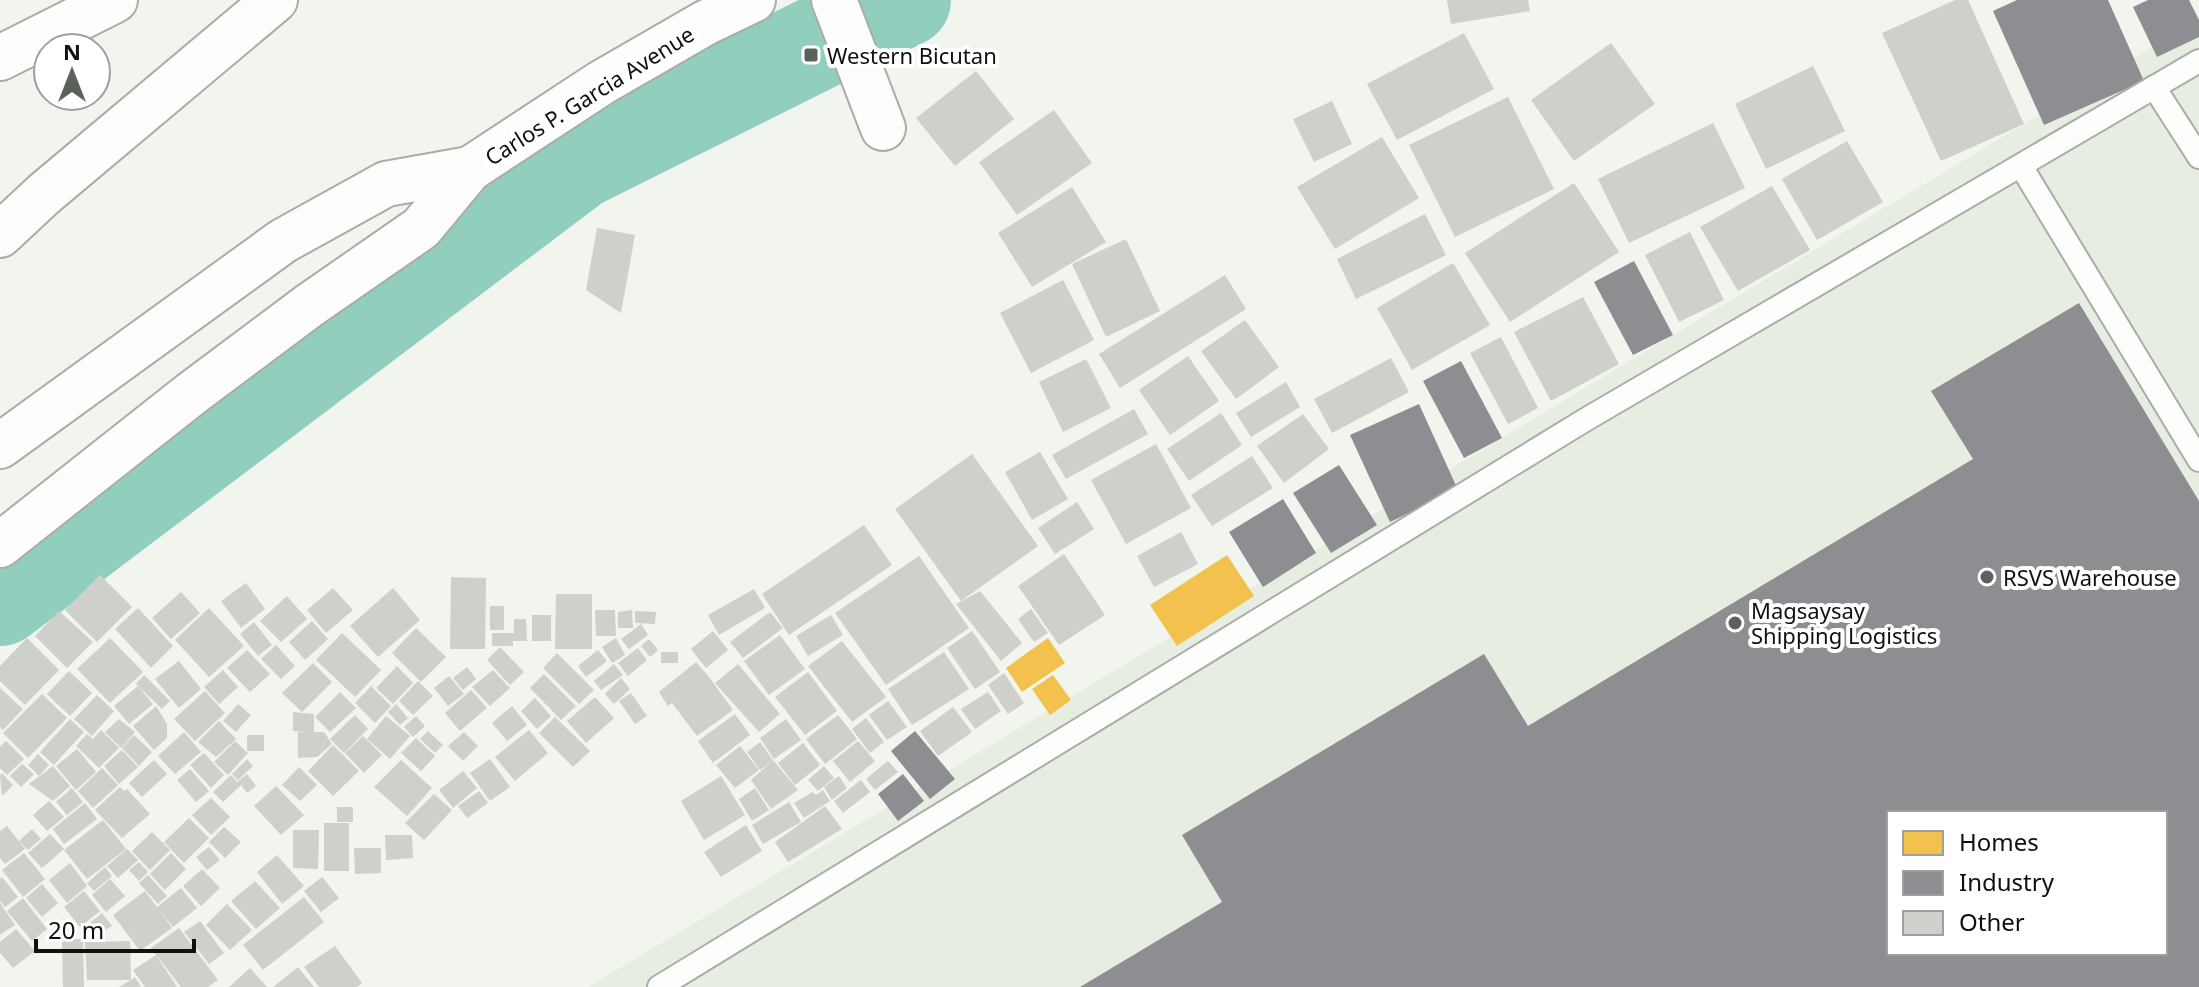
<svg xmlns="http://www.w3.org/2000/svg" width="2199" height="987" viewBox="0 0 2199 987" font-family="'Noto Sans',sans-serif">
<rect width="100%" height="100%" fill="#f1f5ee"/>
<path fill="#e5eee0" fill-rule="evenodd" d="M2199 19V987H588ZM1889 813H2165V953H1889Z"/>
<g fill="#f2c14e">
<path d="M1227 555 1254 596 1177 646 1150 605Z"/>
<path d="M1048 638 1065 663 1022 692 1006 668Z"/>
<path d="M1053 675 1071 700 1050 715 1032 689Z"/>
</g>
<g fill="#8d8d92" fill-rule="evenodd">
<path d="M2017 0H2108L2144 81 2044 125 1993 11Z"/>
<path d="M2148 0H2189L2199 20V37L2157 57 2133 7Z"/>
<path d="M1634 261 1673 335 1633 355 1594 282Z"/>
<path d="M2079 303 2199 501V987H1080L1222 902 1182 835 1484 654 1528 726 1973 459 1931 391ZM1889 813H2165V953H1889Z"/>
<path d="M1461 361 1502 438 1464 458 1423 381Z"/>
<path d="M1419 404 1458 490 1390 522 1350 435Z"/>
<path d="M1339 465 1377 525 1331 553 1293 493Z"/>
<path d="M1283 499 1316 553 1263 587 1229 532Z"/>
<path d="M915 731 955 779 930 799 891 751Z"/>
<path d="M903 774 924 801 898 821 878 794Z"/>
</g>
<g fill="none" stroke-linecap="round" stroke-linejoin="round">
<path stroke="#92cebe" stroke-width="94" d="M0 599 577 163 904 0"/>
</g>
<g fill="#ced0ca">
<path d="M1447 0H1528L1530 11 1451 24Z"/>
<path d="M1955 0H1968L2024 124 1941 161 1882 33Z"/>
<path d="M1464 33 1494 89 1397 140 1367 84Z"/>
<path d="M1611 43 1655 104 1574 161 1531 100Z"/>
<path d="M1813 66 1845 131 1766 169 1735 104Z"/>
<path d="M976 71 1014 119 955 166 916 118Z"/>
<path d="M1508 97 1554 189 1455 237 1409 145Z"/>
<path d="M1332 101 1352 144 1314 162 1293 119Z"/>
<path d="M1054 110 1092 163 1017 215 979 162Z"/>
<path d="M1713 123 1745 188 1629 243 1598 179Z"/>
<path d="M1382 137 1419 198 1335 249 1297 187Z"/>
<path d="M1847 141 1883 202 1817 240 1782 179Z"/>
<path d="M1574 183 1619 252 1510 322 1465 253Z"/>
<path d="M1772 186 1810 250 1738 291 1700 227Z"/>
<path d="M1072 187 1106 242 1032 287 998 233Z"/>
<path d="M1425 214 1446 255 1356 299 1337 259Z"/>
<path d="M597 228 635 235 621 313 586 290Z"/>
<path d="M1690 232 1724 300 1679 322 1645 255Z"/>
<path d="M1126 239 1160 311 1106 337 1072 264Z"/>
<path d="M1453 263 1490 325 1412 370 1377 308Z"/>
<path d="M1225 275 1246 309 1120 388 1099 354Z"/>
<path d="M1063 280 1094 340 1031 373 1000 313Z"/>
<path d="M1583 297 1619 364 1551 401 1514 332Z"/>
<path d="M1245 320 1279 367 1236 399 1201 351Z"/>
<path d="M1501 337 1538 408 1508 424 1470 353Z"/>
<path d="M1188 356 1219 401 1170 435 1139 390Z"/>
<path d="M1391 358 1409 392 1332 433 1314 399Z"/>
<path d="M1086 359 1111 408 1063 432 1039 382Z"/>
<path d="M1286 382 1300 407 1251 437 1236 413Z"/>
<path d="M1134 409 1148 434 1066 479 1052 455Z"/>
<path d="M1221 413 1242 445 1189 481 1167 449Z"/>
<path d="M1303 414 1329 449 1284 483 1257 446Z"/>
<path d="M1156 444 1191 508 1126 544 1091 480Z"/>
<path d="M1040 452 1068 499 1032 520 1005 472Z"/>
<path d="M972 454 1038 546 961 601 895 509Z"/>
<path d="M1252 456 1273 488 1212 526 1191 495Z"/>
<path d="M1077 502 1094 529 1055 554 1038 528Z"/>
<path d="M864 525 892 565 789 635 762 594Z"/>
<path d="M1181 532 1198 564 1154 587 1137 556Z"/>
<path d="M1064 554 1105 615 1059 645 1018 586Z"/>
<path d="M919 556 969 628 886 685 835 613Z"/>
<path d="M100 575 132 607 97 642 65 610Z"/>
<path d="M451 577 486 578 485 649H450Z"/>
<path d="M246 583 265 609 241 628 221 601Z"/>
<path d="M333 588 353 610 326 633 307 610Z"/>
<path d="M393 588 420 620 378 657 350 626Z"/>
<path d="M754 589 765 608 719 635 708 615Z"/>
<path d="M980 591 1022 643 1001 661 956 604Z"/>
<path d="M181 592 200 613 171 639 152 618Z"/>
<path d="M556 594H592V649H555Z"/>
<path d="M287 596 307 619 281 642 260 621Z"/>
<rect x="490" y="606" width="14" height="24"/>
<path d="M138 608 173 646 151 668 115 629Z"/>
<path d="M209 608 244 646 209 677 175 640Z"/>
<path d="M1031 609 1048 633 1034 642 1018 619Z"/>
<path d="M595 610H615L616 636H596Z"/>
<path d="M632 610 633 628H618V612Z"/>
<path d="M59 611 93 642 67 668 35 636Z"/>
<path d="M635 611 656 612 655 624 635 623Z"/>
<path d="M770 612 783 628 743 658 730 642Z"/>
<rect x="532" y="615" width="19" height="26"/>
<path d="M831 615 843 635 808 656 796 636Z"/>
<path d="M514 619H526L527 641H513V646H492V633H514Z"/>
<path d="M312 621 328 639 305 660 289 642Z"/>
<path d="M254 622 272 645 258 656 240 634Z"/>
<path d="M641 624 648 635 629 649 621 639Z"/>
<path d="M416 628 446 657 421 682 392 653Z"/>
<path d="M713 631 728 650 706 668 691 649Z"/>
<path d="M972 631 1000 672 975 689 947 648Z"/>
<path d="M342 633 381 670 355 697 316 660Z"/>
<path d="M780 635 805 669 769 695 744 661Z"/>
<path d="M27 638 59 670 25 705 0 681V666Z"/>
<path d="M110 638 143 672 110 703 77 669Z"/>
<path d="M616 638 625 655 612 663 602 647Z"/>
<path d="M649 639 658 650 650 657 641 646Z"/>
<path d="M842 641 886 697 852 722 808 666Z"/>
<path d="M276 645 295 666 281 679 261 659Z"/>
<path d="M500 647 524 672 510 685 487 660Z"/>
<path d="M638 648 647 660 628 676 618 663Z"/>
<path d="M247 650 270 674 250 692 227 668Z"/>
<path d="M598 650 607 661 586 677 578 666Z"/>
<rect x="661" y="652" width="17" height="11"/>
<path d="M944 652 969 689 912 725 888 689Z"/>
<path d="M557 653 594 690 579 704 543 668Z"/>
<path d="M179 661 201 689 179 708 155 679Z"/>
<path d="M696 662 709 677 733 710 697 736 672 703 668 706 659 692Z"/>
<path d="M313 663 332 682 302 712 282 693Z"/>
<path d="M614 664 623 675 601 690 594 681Z"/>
<path d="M738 664 780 714 759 732 715 683Z"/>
<path d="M397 666 413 683 393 704 376 688Z"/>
<path d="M467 667 476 679 463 690 453 678Z"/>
<path d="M223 670 238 687 219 704 204 687Z"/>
<path d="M493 670 510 688 490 706 472 687Z"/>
<path d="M69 671 92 693 70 716 47 694Z"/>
<path d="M808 672 837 711 805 735 775 697Z"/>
<path d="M1004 673 1024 703 1008 714 988 685Z"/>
<path d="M544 674 576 706 561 720 530 688Z"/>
<path d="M144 675 170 701 162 709 136 684Z"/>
<path d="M449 676 464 694 448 706 434 688Z"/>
<path d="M621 678 630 689 614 704 605 694Z"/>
<path d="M418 681 433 696 413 715 399 701Z"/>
<path d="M138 686 153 704 129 724 114 706Z"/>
<path d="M371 686 391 706 375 723 355 703Z"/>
<path d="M0 688 23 709 3 730 0 727Z"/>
<path d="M471 690 487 708 460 731 445 713Z"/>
<path d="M205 691 225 713 195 741 174 719Z"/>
<path d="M340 692 356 708 330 732 315 717Z"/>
<path d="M988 692 1001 711 975 729 961 709Z"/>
<path d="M631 693 647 716 635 724 619 701Z"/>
<path d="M42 694 67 718 28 758 3 733Z"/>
<path d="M97 695 114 711 92 736 74 719Z"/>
<path d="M595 697 614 718 586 743 567 721Z"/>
<path d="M535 698 551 716 537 729 521 711Z"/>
<path d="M888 701 907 727 887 740 869 715Z"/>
<path d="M238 704 251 715 236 732 223 721Z"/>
<path d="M396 704 408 718 400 725 388 712Z"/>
<path d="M156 706 167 724V738L154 750 133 726Z"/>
<path d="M512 706 527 725 507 741 492 723Z"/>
<path d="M953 707 972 732 938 756 920 731Z"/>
<path d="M293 712 314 714V732H324L332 744 317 757 298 758V732H308L293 731Z"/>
<path d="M735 714 750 735 713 763 698 741Z"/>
<path d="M355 715 368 729 344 753 330 739Z"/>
<path d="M838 715 857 739 825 764 806 739Z"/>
<path d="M386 716 410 736 390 759 367 739Z"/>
<path d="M416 716 425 726 413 737 404 727Z"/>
<path d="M555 717 590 751 573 767 539 733Z"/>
<path d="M866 718 884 742 870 753 852 729Z"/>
<path d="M70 719 84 732 54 765 40 752Z"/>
<path d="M119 719 135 732 121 748 105 732Z"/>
<path d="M786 719 801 740 774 759 760 738Z"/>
<path d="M219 721 236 739 216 757 198 742Z"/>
<path d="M101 730 119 748 99 768 76 746 87 734 93 739Z"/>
<path d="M529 730 548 753 515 781 495 757Z"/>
<path d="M428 731 443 745 435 753 420 739Z"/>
<path d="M184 732 201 752 175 774 158 756Z"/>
<path d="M464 732 478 746 463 761 448 746Z"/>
<path d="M134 735 152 752 139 766 122 748Z"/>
<rect x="247" y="735" width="17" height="16"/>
<path d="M363 736 382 755 364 773 345 753Z"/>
<path d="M416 738 435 756 421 771 401 753Z"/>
<path d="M6 741 24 759 7 775 0 768V747Z"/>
<path d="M235 741 248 753 228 775 214 762Z"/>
<path d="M858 741 875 761 850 782 833 761Z"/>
<path d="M760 742 773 760 760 770 747 752Z"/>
<path d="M803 743 820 765 795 785 778 763Z"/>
<path d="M333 745 359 771 333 796 308 771Z"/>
<path d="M740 746 759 770 735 788 716 765Z"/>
<path d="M77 749 96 772 76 790 56 766Z"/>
<path d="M122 750 138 767 119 784 104 766Z"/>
<path d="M204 753 224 775 211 788 190 765Z"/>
<path d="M38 754 49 765 39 776 28 765Z"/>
<path d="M247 759 253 766 238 780 232 774Z"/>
<path d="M490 759 510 787 490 801 470 773Z"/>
<path d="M154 760 167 774 142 797 129 783Z"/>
<path d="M401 760 432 788 407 816 374 787Z"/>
<path d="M773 760 798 790 771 809 751 780Z"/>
<path d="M888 761 898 772 875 790 866 779Z"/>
<path d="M22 764 34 774 21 787 10 776Z"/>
<path d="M53 766 70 786 53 801 29 784Z"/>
<path d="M824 766 834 778 818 791 808 780Z"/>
<path d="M299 767 317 785 300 801 282 785Z"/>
<path d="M102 768 118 785 93 808 78 791Z"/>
<path d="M190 769 209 791 196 802 177 780Z"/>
<path d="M463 771 477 788 453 808 439 790Z"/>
<path d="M2 773 13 785 2 796 0 776Z"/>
<path d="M247 774 256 786 247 793 241 785 223 802 213 792 231 775 237 781 236 783Z"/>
<path d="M721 776 745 815 704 840 681 801Z"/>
<path d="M839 776 847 788 832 800 824 787Z"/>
<path d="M861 780 870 792 843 813 834 801Z"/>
<path d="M276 786 304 815 281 835 254 806Z"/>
<path d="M120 787 124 791 127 789 150 814 122 838 95 810Z"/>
<path d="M72 788 83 802 67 815 56 802Z"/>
<path d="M755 788 769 810 752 821 739 799Z"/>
<path d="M823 790 830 801 804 818 794 803 813 792 816 795Z"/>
<path d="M479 791 488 803 467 818 458 806Z"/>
<path d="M434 794 452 810 424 840 405 823Z"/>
<path d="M211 798 230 817 211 835 192 815Z"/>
<path d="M49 801 64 817 47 831 33 815Z"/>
<path d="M789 802 801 822 763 844 752 825Z"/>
<path d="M85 803 97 819 64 844 53 829Z"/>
<path d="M825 806 842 829 788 862 775 842Z"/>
<rect x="337" y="807" width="16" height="15"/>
<path d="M189 818 209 838 184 863 164 842Z"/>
<path d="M103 820 126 849 87 879 64 850Z"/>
<rect x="324" y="823" width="25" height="48"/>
<path d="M746 825 762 851 721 877 704 852Z"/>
<path d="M7 826 25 849 5 864 0 858V831Z"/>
<path d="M224 827 241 842 225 858 209 842Z"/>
<path d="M32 829 41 839 28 850 19 841Z"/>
<path d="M293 830H319L318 869 293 868Z"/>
<path d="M152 832 170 850 150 870 132 851Z"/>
<path d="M50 834 64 849 42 868 28 853Z"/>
<path d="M385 835H412L413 858 386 860Z"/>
<path d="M209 847 220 860 207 870 196 857Z"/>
<path d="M354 848H381V873L355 874Z"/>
<path d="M127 849 138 860 118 878 107 866Z"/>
<path d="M24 853 45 879 23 897 2 870Z"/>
<path d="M171 853 186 869 165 890 150 874Z"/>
<path d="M277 855 304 886 282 904 257 872Z"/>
<path d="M139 862 148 872 139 881 129 870Z"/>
<path d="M70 863 87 886 67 903 49 880Z"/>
<path d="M105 867 112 876 94 891 87 883Z"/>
<path d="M202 869 220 888 201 906 183 886Z"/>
<path d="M148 875 167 896 158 904 139 883Z"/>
<path d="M2 877 18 897 5 907 0 901V879Z"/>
<path d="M322 877 339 898 321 912 304 891Z"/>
<path d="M110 879 125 896 106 912 92 895Z"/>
<path d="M255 881 280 908 256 929 231 901Z"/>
<path d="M42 884 58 903 42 917 26 898Z"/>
<path d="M181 888 197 908 173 927 160 911 172 928 140 951 113 915 145 891 157 907Z"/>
<path d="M84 891 100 911 80 927 64 907Z"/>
<path d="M304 897 324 922 263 970 243 945Z"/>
<path d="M23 898 47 929 32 941 7 911Z"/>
<path d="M0 903 15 925 0 935Z"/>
<path d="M227 904 252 930 230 950 206 925Z"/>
<path d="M102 913 112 926 87 940 81 930Z"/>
<path d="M200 921 224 953 209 964 184 932Z"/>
<path d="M179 928 218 980 208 987H181L151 948Z"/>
<path d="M16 929 35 951 13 968 0 953V942Z"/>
<path d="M62 939H83L84 987H63Z"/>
<path d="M130 941 131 980 135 977 141 987H119L131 980H87L85 942Z"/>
<path d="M335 946 362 983 357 987H319L304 967Z"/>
<path d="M156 955 177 987H145L133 970Z"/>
<path d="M298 967 314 987H273Z"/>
<path d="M250 968 267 987H229Z"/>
</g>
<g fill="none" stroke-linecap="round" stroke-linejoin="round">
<g stroke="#aaaca8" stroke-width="26">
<g id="lane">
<path d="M2154 87 2199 157"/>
<path d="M2021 166 2199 460"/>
<path d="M659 987 1585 420 2199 61"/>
</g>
</g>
<g stroke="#aaaca8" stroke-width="48">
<path id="street" d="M834 0 883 128"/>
</g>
<g stroke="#aaaca8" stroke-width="48">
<path id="primary" d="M0 545 191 394 310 305 421 228 470 169 601 83 705 23 753 0"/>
</g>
<g stroke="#aaaca8" stroke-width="48">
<g id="highway">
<path d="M0 58 115 0"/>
<path d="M0 235 44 194 275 0"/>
<path d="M0 446 283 241 386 184 470 169"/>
</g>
</g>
<use href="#lane" stroke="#fdfefc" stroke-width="22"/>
<use href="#street" stroke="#fdfefc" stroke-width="44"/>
<use href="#primary" stroke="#fdfefc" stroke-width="44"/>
<use href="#highway" stroke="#fdfefc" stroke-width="44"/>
</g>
<g fill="#5d615c" stroke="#fff" stroke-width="3">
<rect x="803" y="47" width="16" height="16" rx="4"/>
<circle cx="1987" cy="577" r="8"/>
<circle cx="1735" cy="623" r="8"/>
</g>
<g text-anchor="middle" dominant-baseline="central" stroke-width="8" stroke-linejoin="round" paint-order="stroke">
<g font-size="22" fill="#0e110d" stroke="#fff" text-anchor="start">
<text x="827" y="55">Western Bicutan</text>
<text x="2003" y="577">RSVS Warehouse</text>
<text x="1751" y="610">Magsaysay<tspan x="1751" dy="25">Shipping Logistics</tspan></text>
</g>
<g font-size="22" fill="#0e110d" stroke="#fff">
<text transform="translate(589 95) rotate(-32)">Carlos P. Garcia Avenue</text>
</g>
</g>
<rect x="1887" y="811" width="280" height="144" fill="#ffffff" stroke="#9fa09e" stroke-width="2"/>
<rect x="1903" y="831" width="40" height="24" fill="#f2c14e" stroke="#9fa09e" stroke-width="2"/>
<text x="1959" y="851" font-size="24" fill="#0e110d">Homes</text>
<rect x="1903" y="871" width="40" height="24" fill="#8d8d92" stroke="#9fa09e" stroke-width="2"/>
<text x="1959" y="891" font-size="24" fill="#0e110d">Industry</text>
<rect x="1903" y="911" width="40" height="24" fill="#ced0ca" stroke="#9fa09e" stroke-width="2"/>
<text x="1959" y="931" font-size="24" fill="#0e110d">Other</text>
<g transform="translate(72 72)"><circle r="38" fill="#ffffff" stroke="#9fa09e" stroke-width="2"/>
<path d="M0-6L14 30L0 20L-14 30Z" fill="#5d615c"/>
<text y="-12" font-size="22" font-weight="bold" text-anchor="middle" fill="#0e110d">N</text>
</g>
<path d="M36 939v12h158v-12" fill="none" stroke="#0e110d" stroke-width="4"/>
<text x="48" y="939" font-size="24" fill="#0e110d" stroke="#ffffff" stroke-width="6" paint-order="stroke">20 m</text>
</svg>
